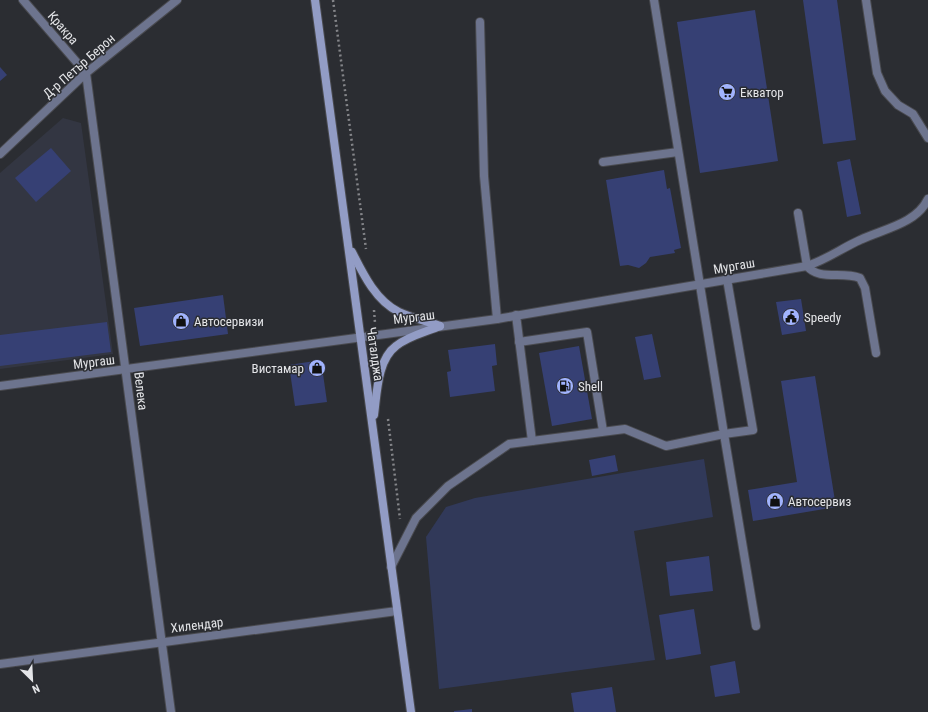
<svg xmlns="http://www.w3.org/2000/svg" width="928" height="712" viewBox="0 0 928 712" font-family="'Roboto Condensed',sans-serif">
<rect width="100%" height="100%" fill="#2b2d32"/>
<path fill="#333642" d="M63 118 81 123 113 354 0 369V173Z"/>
<path fill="#313959" d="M704 459 713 517 634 531 655 660 439 689 426 537 446 507 475 498Z"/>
<g fill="#364074">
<path d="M803 0H837L856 140 823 144Z"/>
<path d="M755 10 778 161 700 173 677 22Z"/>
<path d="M0 67 7 75 0 81Z"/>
<path d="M51 148 71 171 36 202 15 178Z"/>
<path d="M850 159 861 214 847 217 837 162Z"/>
<path d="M664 170 667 189 670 188 681 248 674 250 675 253 650 257 646 263 639 268 628 265 620 266 606 180Z"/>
<path d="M223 295 228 334 140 346 134 308Z"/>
<path d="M801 299 806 331 782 335 776 302Z"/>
<path d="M107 322 111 352 0 366V335Z"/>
<path d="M652 334 661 377 644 380 635 337Z"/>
<path d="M495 344 497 365 492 366 495 391 450 397 447 372 451 371 448 350Z"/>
<path d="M579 346 592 419 552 426 539 353Z"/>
<path d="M321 360 327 402 295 406 289 365Z"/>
<path d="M815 376 836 507 753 521 748 490 797 482 781 381Z"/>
<path d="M615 455 618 471 592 476 589 460Z"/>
<path d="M709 556 713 591 670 596 666 562Z"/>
<path d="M694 609 701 654 666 660 659 615Z"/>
<path d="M735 661 740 693 715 697 710 666Z"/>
<path d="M612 687 616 712H574L571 693Z"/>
<path d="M472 709V712H454V711Z"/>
</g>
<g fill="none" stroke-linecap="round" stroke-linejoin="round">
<g stroke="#494a4f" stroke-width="10">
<g id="lane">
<path d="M866 0 877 73 885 91 898 105 913 114 928 138"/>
<path d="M480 22 484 176 497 319"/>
<path d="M603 162 678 152"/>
<path d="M798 213 807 266C819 281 842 271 860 278L865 288 876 353"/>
<path d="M807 266C826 260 842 248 860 240 883 229 916 224 928 199"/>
<path d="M727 279 753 430 724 434 756 626"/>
<path d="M516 315 532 441"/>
<path d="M519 342 587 332 603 431"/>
<path d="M391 567 416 518 448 486 509 444 625 429 666 446 724 434 654 0"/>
</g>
</g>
<g stroke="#494a4f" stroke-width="10">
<g id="street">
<path d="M23 0 86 73 171 712"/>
<path d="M0 154 86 73 177 0"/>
<path d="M0 386 497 319 807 266"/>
<path d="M0 664 397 611"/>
</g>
</g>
<g stroke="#494a4f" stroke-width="10">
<g id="secondary">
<path d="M315 0 411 712"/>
<path d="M352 252C363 274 376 301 399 312 412 318 427 321 440 326"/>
<path d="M374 415C377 394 377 360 396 346 408 336 426 332 440 326"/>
</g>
</g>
<g stroke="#848589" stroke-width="2.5" stroke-dasharray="2 3" stroke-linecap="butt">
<path d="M333 0 366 249"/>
<path d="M374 310 375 323"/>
<path d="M388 419 400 519"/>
</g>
<use href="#lane" stroke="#6d748e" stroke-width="8"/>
<use href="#street" stroke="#6d748e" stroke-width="8"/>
<use href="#secondary" stroke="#929cc5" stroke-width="8"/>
</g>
<defs>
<g id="supermarket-disc" transform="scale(0.9)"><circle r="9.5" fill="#a1b3fd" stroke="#2b2d32"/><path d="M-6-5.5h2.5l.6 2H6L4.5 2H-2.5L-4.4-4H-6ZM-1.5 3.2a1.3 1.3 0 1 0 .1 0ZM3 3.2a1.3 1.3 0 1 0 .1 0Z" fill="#111"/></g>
<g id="civic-disc" transform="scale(0.9)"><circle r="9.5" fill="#a1b3fd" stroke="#2b2d32"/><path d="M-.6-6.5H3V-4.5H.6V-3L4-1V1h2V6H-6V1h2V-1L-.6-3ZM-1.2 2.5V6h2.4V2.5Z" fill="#111"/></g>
<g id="shop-disc" transform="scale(0.9)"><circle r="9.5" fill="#a1b3fd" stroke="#2b2d32"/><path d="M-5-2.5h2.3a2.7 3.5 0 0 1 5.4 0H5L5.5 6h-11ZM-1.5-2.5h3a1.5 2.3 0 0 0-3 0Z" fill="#111"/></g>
<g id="fuel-disc" transform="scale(0.9)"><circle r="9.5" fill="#a1b3fd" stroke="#2b2d32"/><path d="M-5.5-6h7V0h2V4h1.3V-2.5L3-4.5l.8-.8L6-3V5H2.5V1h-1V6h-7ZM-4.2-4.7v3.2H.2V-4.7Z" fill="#111"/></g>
</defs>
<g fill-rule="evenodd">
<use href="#supermarket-disc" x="727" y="92"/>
<use href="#civic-disc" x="791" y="317"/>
<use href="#shop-disc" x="181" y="321"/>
<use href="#shop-disc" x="317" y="368"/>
<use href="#fuel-disc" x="565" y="386"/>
<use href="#shop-disc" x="775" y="501"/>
</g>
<g text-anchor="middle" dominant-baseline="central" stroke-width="3" stroke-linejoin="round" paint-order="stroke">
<g font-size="13" fill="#e4e5e8" stroke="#2b2d32">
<text transform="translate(63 28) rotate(49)">Кракра</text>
<text transform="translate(79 66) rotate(-41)">Д-р Петър Берон</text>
<text transform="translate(734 266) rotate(-10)">Мургаш</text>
<text transform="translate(414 317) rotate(-7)">Мургаш</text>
<text transform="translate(375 354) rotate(82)">Чаталджа</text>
<text transform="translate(94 362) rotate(-7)">Мургаш</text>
<text transform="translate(141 391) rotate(83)">Велека</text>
<text transform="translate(197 625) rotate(-7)">Хилендар</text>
</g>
<g font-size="13" fill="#e4e5e8" stroke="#2b2d32" text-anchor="start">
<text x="740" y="92">Екватор</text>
<text x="804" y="317">Speedy</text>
<text x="194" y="321">Автосервизи</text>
<text x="304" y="368" text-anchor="end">Вистамар</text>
<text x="578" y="386">Shell</text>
<text x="788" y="501">Автосервиз</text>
</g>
</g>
<g transform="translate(32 680) rotate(156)" stroke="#2b2d32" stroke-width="3" paint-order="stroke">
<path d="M0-3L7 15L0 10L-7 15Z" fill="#e4e5e8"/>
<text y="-6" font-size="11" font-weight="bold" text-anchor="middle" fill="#e4e5e8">N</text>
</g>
</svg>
